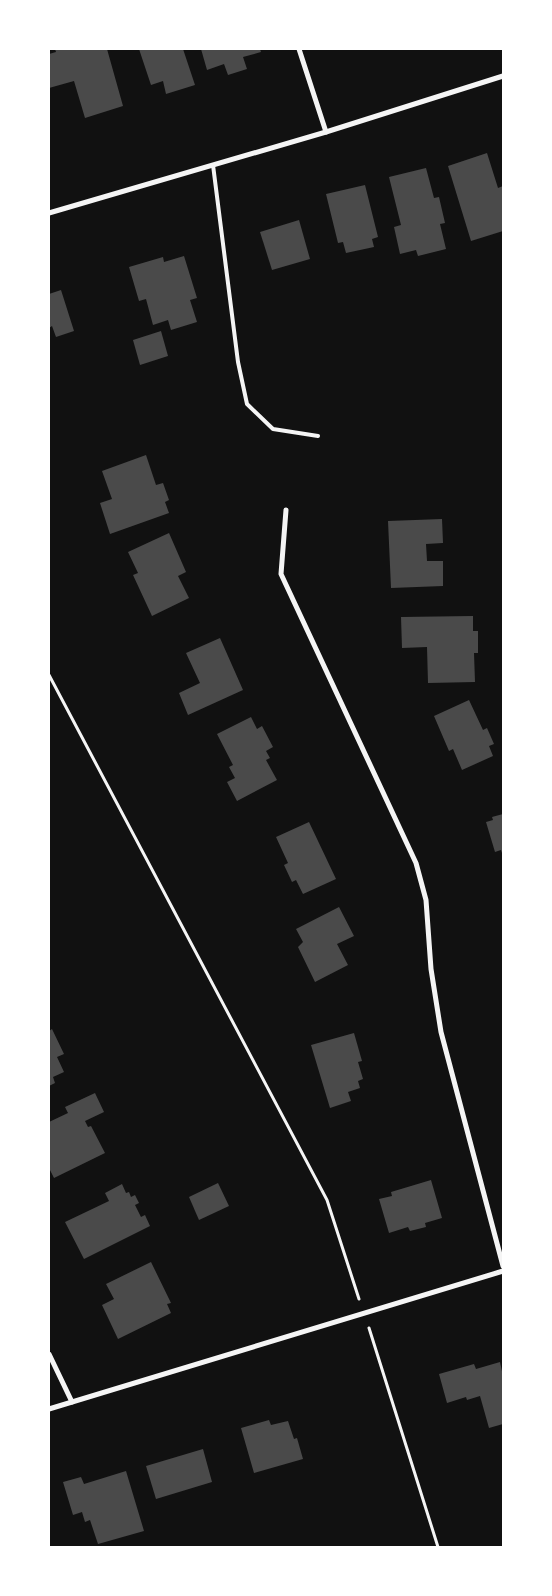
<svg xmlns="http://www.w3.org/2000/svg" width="552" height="1596" viewBox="0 0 552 1596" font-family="'Exo 2',sans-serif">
<rect width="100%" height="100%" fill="#111"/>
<g fill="#4a4a4a">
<path d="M55 49H107L123 106 85 118 74 81 49 88V54L56 52Z"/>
<path d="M139 49H183L195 85 166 94 163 81 151 85Z"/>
<path d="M201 49H260L261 52 243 57 247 69 228 75 224 64 207 70Z"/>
<path d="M487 153 498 188 503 186V231L471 241 448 166Z"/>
<path d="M426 168 434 198 439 197 445 223 440 224 446 249 418 256 416 250 400 254 394 227 401 225 389 177Z"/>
<path d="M365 185 378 237 372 239 374 247 346 253 343 242 338 243 326 194Z"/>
<path d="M299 220 310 259 272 270 260 232Z"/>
<path d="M184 256 197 298 190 300 197 322 171 330 168 320 153 325 146 299 139 301 129 267 163 257 164 262Z"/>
<path d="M61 290 74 331 56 337 52 326 49 328V294Z"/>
<path d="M161 331 168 356 140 365 133 340Z"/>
<path d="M146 455 156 485 163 483 169 500 165 502 169 513 110 534 100 503 112 499 102 471Z"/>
<path d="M442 519 443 543 426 544 427 561H443V586L391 588 388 521Z"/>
<path d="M169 533 186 572 178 576 189 598 152 616 133 575 138 573 128 552Z"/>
<path d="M473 616V631H478V653H474L475 682 428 683 427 647 402 648 401 617Z"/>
<path d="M220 638 243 690 188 715 179 693 200 683 186 653Z"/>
<path d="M469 700 483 730 487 728 494 744 489 746 493 756 462 770 453 749 449 751 434 716Z"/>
<path d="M251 717 257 729 262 726 273 747 266 751 270 758 266 760 277 780 237 801 227 782 235 778 229 767 233 765 217 734Z"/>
<path d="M503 814V856L501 850 495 852 486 822 493 820 492 817Z"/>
<path d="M309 822 336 879 303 894 296 880 292 882 284 865 288 863 276 837Z"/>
<path d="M339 907 354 936 337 944 348 965 315 982 298 947 303 942 296 929Z"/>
<path d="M52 1029 64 1054 57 1057 64 1072 53 1077 55 1083 49 1086V1031Z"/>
<path d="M354 1033 362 1061 358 1062 363 1079 358 1081 360 1088 348 1092 351 1101 330 1108 311 1045Z"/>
<path d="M95 1093 104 1112 85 1121 88 1127 91 1126 105 1153 54 1178 49 1168V1122L68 1113 65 1107Z"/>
<path d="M431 1180 442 1218 425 1223 426 1227 410 1231 408 1227 389 1233 379 1199 392 1196 391 1192Z"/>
<path d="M218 1183 229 1206 199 1220 189 1197Z"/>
<path d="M122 1184 126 1193 129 1192 131 1197 135 1195 139 1203 135 1205 141 1217 145 1215 150 1226 84 1259 65 1222 109 1201 105 1193Z"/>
<path d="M151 1262 171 1303 167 1304 171 1313 118 1339 102 1305 114 1299 106 1284Z"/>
<path d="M500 1362 503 1376V1424L489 1428 480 1396 467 1400 466 1397 447 1403 439 1374 474 1364 476 1369Z"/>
<path d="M269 1420 271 1425 288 1421 294 1439 297 1438 303 1459 254 1473 241 1428Z"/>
<path d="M203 1449 212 1482 156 1499 146 1466Z"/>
<path d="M126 1471 144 1531 98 1544 90 1520 85 1522 82 1512 73 1515 63 1482 81 1477 84 1484Z"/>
</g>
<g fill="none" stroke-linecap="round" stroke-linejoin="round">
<g stroke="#f5f5f5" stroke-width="3">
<path d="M49 675 327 1200 359 1299"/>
<path d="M369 1328 438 1547"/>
</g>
<path stroke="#f5f5f5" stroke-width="4" d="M213 165 238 362 247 404 273 429 318 436"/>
<g stroke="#f5f5f5" stroke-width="5">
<path d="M299 49 326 132"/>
<path d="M49 213 326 132 503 76"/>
<path d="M286 510 281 574 416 863 426 900 431 969 441 1032 503 1266"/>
<path d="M49 1354 72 1402"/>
<path d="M49 1409 503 1271"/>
</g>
</g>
<rect width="552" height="1596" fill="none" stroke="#ffffff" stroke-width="100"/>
</svg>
